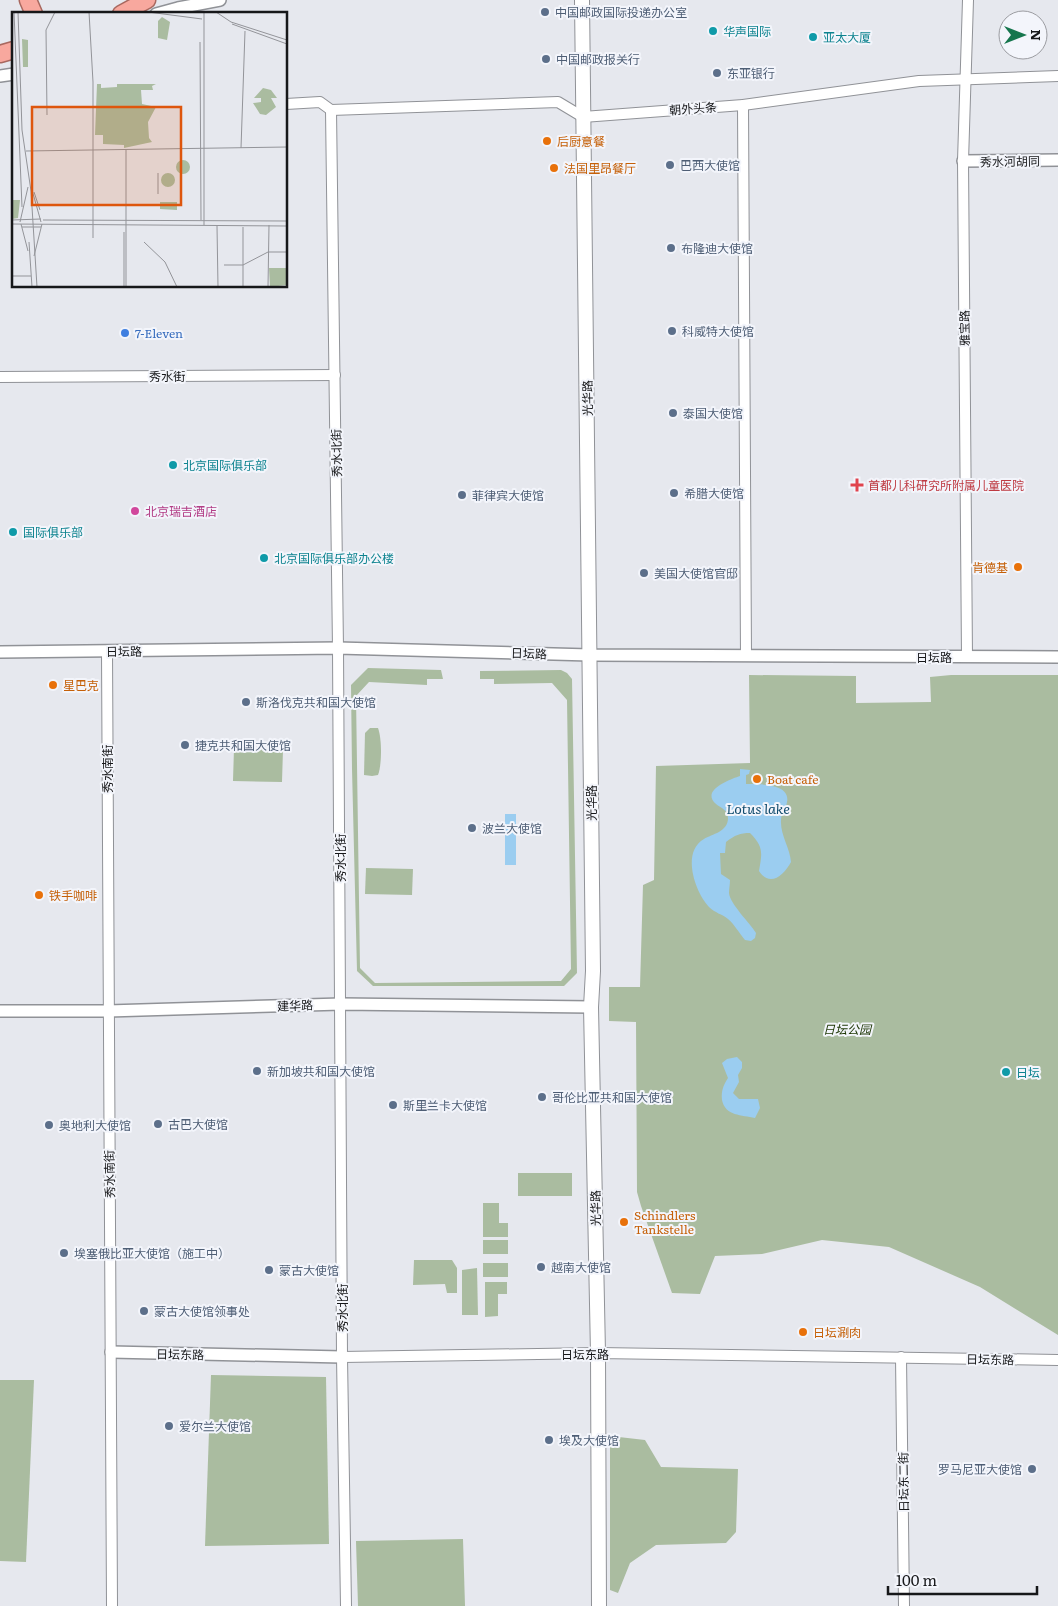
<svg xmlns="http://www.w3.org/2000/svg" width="1058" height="1606" viewBox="0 0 1058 1606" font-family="Literata,'Noto Sans SC',serif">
<rect width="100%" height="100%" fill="#e6e8ee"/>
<g fill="#aabca0">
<path d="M368 668 441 670 443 679H427V685L369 682 356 696 360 968 375 983 561 981 571 969 567 700 552 683 494 684V679H480V671L561 670 567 673 572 679 577 973 564 986H373L357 971 352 769 351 685Z"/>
<path d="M749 675 856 676V703L931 702 930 677 951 675H1058V1335L980 1287 889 1247 822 1240 762 1254 715 1256 700 1294 672 1293 641 1206 637 1192 636 1022 609 1021V987H640L643 885 654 880 656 766 750 763Z"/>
<path d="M370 728H378C382 739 382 765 378 775L372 776 364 775 365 733Z"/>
<path d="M234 748 283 749 282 782 233 781Z"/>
<path d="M366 868 413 869 412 895 365 894Z"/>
<rect x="518" y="1173" width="54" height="23"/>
<path d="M483 1203H499V1223H508V1237H483Z"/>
<rect x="483" y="1240" width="25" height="14"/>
<path d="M414 1260H452L457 1268V1293H447L445 1284 413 1285Z"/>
<rect x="483" y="1263" width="25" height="14"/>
<path d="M477 1268 478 1315H462V1270Z"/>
<path d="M485 1282H507V1294H498V1316L485 1317Z"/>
<path d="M211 1375 326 1377 329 1544 205 1546Z"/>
<path d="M0 1380H34L26 1562 0 1561Z"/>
<path d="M610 1436 645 1440 661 1467 738 1469 736 1532 726 1543 656 1545 630 1563 618 1593 610 1590Z"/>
<path d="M463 1539 465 1606H358L356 1541Z"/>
</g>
<g fill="#9bcdf0">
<path d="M740 769 750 770 749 774 746 775V784C758 784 791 783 787 802 786 809 781 813 781 820 780 835 790 848 791 862 784 875 770 888 759 871 762 853 764 847 750 833 740 833 735 835 726 842L725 853H720L721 874 730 880C730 884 729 889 729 893 730 904 750 923 756 933L755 938 751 941 745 940C739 933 735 925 728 919 722 914 715 913 709 907 695 892 681 852 704 839 712 834 728 832 728 818 728 810 721 808 716 804 700 790 731 779 740 776Z"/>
<rect x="505" y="814" width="11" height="51"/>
<path d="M737 1057 742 1062V1068L738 1075 739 1082 733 1093 739 1099H758L760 1108 755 1118C742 1115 725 1116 722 1100 721 1091 723 1086 728 1078L722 1063 727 1059Z"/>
</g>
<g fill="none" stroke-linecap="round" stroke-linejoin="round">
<g stroke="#909297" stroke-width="12">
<g id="minor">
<path d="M286 104 320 102 331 110"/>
<path d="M743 105 746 656"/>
<path d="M331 110 338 648 342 1357 346 1606"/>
<path d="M331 110 558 102 583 117 743 105 919 81 1058 76"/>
<path d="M0 377 335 375"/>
<path d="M107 651C108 969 111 1288 112 1606"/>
<path d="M967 657 963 161 968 0"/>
<path d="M342 1357 598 1353 1058 1360"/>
<path d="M901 1357 904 1606"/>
</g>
</g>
<g stroke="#909297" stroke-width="14">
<g id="tertiary">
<path d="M156 14 178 8 220 0"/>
<path d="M0 76 14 74"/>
<path d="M963 161 1058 160"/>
<path d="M0 652 338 648 590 655 1058 657"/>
<path d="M0 1011H108L341 1004 591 1007"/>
<path d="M111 1352 342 1357"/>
</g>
</g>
<g stroke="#909297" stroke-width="16">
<path id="secondary" d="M582 0 593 971 591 1007 598 1353 599 1606"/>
</g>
<g stroke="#a8685f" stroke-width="19">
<g id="trunk">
<path d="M28 0 34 14"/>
<path d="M121 14 147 0"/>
<path d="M0 54 14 50"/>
</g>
</g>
<use href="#minor" stroke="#fff" stroke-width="10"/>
<use href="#tertiary" stroke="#fff" stroke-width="11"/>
<use href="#secondary" stroke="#fff" stroke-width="14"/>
<use href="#trunk" stroke="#f8a89e" stroke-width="16"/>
</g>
<g fill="#5c6f8a" stroke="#f3f5fb" stroke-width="2">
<circle cx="545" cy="12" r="5"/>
<circle cx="546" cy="59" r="5"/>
<circle cx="717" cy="73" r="5"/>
<circle cx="670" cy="165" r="5"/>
<circle cx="671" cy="248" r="5"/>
<circle cx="672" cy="331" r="5"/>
<circle cx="673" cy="413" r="5"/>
<circle cx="674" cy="493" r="5"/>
<circle cx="462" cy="495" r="5"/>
<circle cx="644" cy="573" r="5"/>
<circle cx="246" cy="702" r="5"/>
<circle cx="185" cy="745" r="5"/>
<circle cx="472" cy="828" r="5"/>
<circle cx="257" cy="1071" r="5"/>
<circle cx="542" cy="1097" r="5"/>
<circle cx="393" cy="1105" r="5"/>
<circle cx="158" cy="1124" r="5"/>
<circle cx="49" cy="1125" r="5"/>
<circle cx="64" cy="1253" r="5"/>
<circle cx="541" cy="1267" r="5"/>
<circle cx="269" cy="1270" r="5"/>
<circle cx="144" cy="1311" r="5"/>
<circle cx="169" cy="1426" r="5"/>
<circle cx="549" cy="1440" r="5"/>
<circle cx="1032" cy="1469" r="5"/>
</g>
<g fill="#0f9aa8" stroke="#f3f5fb" stroke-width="2">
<circle cx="713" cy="31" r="5"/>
<circle cx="813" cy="37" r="5"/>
<circle cx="173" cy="465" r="5"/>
<circle cx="13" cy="532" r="5"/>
<circle cx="264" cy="558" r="5"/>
<circle cx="1006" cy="1072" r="5"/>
</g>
<g fill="#e8710a" stroke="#f3f5fb" stroke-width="2">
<circle cx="547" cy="141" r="5"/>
<circle cx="554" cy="168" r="5"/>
<circle cx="1018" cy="567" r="5"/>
<circle cx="53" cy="685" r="5"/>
<circle cx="757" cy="779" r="5"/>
<circle cx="39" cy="895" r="5"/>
<circle cx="624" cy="1222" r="5"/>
<circle cx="803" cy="1332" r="5"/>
</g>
<circle fill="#3f7fe0" stroke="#f3f5fb" stroke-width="2" cx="125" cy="333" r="5"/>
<path fill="#e0444e" stroke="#f3f5fb" stroke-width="2" d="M854.5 477.5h5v5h5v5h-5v5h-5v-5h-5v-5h5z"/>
<circle fill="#d1479c" stroke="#f3f5fb" stroke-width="2" cx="135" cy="511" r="5"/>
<g text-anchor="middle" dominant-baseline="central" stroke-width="4" stroke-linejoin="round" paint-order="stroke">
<g font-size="12" fill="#4e5e75" stroke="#f3f5fb" text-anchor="start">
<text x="555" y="12">中国邮政国际投递办公室</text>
<text x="556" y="59">中国邮政报关行</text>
<text x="727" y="73">东亚银行</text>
<text x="680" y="165">巴西大使馆</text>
<text x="681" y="248">布隆迪大使馆</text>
<text x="682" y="331">科威特大使馆</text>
<text x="683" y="413">泰国大使馆</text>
<text x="684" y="493">希腊大使馆</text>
<text x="472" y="495">菲律宾大使馆</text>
<text x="654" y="573">美国大使馆官邸</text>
<text x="256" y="702">斯洛伐克共和国大使馆</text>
<text x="195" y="745">捷克共和国大使馆</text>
<text x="482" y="828">波兰大使馆</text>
<text x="267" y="1071">新加坡共和国大使馆</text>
<text x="552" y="1097">哥伦比亚共和国大使馆</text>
<text x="403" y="1105">斯里兰卡大使馆</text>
<text x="168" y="1124">古巴大使馆</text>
<text x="59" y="1125">奥地利大使馆</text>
<text x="74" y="1253">埃塞俄比亚大使馆（施工中）</text>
<text x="551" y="1267">越南大使馆</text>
<text x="279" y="1270">蒙古大使馆</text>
<text x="154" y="1311">蒙古大使馆领事处</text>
<text x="179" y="1426">爱尔兰大使馆</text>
<text x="559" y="1440">埃及大使馆</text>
<text x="1022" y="1469" text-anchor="end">罗马尼亚大使馆</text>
</g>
<g font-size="12" fill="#0d838f" stroke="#f3f5fb" text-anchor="start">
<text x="723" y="31">华声国际</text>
<text x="823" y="37">亚太大厦</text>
<text x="183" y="465">北京国际俱乐部</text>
<text x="23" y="532">国际俱乐部</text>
<text x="274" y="558">北京国际俱乐部办公楼</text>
<text x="1016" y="1072">日坛</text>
</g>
<g font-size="12" fill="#161719" stroke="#f3f5fb">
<text transform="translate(693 108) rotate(-4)">朝外头条</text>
<text transform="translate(1010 161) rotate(-1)">秀水河胡同</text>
<text transform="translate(964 328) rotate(-91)">雅宝路</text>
<text x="167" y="376">秀水街</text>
<text transform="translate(587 398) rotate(-91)">光华路</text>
<text transform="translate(336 453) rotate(-91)">秀水北街</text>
<text transform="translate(124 651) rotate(-1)">日坛路</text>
<text transform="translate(529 653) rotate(2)">日坛路</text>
<text x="934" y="657">日坛路</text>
<text transform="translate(107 769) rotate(-90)">秀水南街</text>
<text transform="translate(591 803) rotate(-90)">光华路</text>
<text transform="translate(340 858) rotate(-90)">秀水北街</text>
<text transform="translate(295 1005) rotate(-2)">建华路</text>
<text transform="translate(109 1174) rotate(-91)">秀水南街</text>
<text transform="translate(595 1208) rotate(-91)">光华路</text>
<text transform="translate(342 1308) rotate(-90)">秀水北街</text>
<text transform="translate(180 1354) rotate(1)">日坛东路</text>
<text x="585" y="1354">日坛东路</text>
<text transform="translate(990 1359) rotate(1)">日坛东路</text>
<text transform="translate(903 1482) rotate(-91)">日坛东二街</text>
</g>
<g font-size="12" fill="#c56008" stroke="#f3f5fb" text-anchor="start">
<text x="557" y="141">后厨意餐</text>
<text x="564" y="168">法国里昂餐厅</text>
<text x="1008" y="567" text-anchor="end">肯德基</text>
<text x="63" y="685">星巴克</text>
<text x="767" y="779">Boat cafe</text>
<text x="49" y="895">铁手咖啡</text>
<text x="634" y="1215">Schindlers<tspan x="634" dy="14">Tankstelle</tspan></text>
<text x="813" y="1332">日坛涮肉</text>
</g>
<g font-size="12" fill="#366cbe" stroke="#f3f5fb" text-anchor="start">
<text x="135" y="333">7-Eleven</text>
</g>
<g font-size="12" fill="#be3a42" stroke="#f3f5fb" text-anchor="start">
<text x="868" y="485">首都儿科研究所附属儿童医院</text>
</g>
<g font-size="12" fill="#b23c85" stroke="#f3f5fb" text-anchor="start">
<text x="145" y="511">北京瑞吉酒店</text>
</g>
<g font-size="12" font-style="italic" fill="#1a3401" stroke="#f3f5fb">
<text x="847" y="1029">日坛公园</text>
</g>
<g font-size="14" font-style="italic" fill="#114c6e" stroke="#f3f5fb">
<text x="758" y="808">Lotus lake</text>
</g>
</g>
<g transform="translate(12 12)">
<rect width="275" height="275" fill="#e6e8ee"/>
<path d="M150 5 158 10 155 28 146 26V9ZM10 27 16 28V55H11ZM85 72H89V76L105 75V72H144L140 74 141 78H129L130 92 144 95 136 110 137 126 140 130 112 136V133L91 132V123H83ZM251 76 259 78 265 86H259L264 95 254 103 248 102 241 91 249 90V86H242ZM164 155a7 7 0 1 1 14 0a7 7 0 1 1-14 0ZM149 168a7 7 0 1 1 14 0a7 7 0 1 1-14 0ZM0 188H8L6 206 0 207ZM148 190H165V198L148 197ZM257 256H275V273L258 275Z" fill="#aabca0"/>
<path fill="none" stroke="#939499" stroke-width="1" d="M2 0 10 195M6 0 10 118 19 179 25 275M77 0 81 70M136 0 190 7M204 0 219 10 275 28M220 12 275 32M188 30 189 208M35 103 34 18 43 0M229 136 233 19M114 138V275M14 139 275 135M20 178 29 210M22 180 28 198M146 182V161M0 208 29 207M31 208 275 209M8 210 16 175M0 212 275 214M9 212 16 239M192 213V0M205 214 206 275M10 215H29M81 226V70M17 230 20 275M132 230 153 250 165 275M22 244 30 212M212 253H231L256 240H275M0 264H19M112 275V220M231 275V215M256 275 257 213"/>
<path fill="#de560d" fill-opacity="0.15" stroke="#de560d" stroke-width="2.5" d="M20 95H169V193H20Z"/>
<rect width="275" height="275" fill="none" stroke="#161719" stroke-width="2.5"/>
</g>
<g transform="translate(1023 35) rotate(90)"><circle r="24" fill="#f3f5fb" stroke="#9b9ca1"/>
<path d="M0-4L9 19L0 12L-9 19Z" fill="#15764d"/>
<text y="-8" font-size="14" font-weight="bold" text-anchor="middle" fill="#161719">N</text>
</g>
<path d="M888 1586v8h149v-8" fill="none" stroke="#161719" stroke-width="2.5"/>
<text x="896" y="1586" font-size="15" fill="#161719" stroke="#f3f5fb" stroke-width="4" paint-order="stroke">100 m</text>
</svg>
